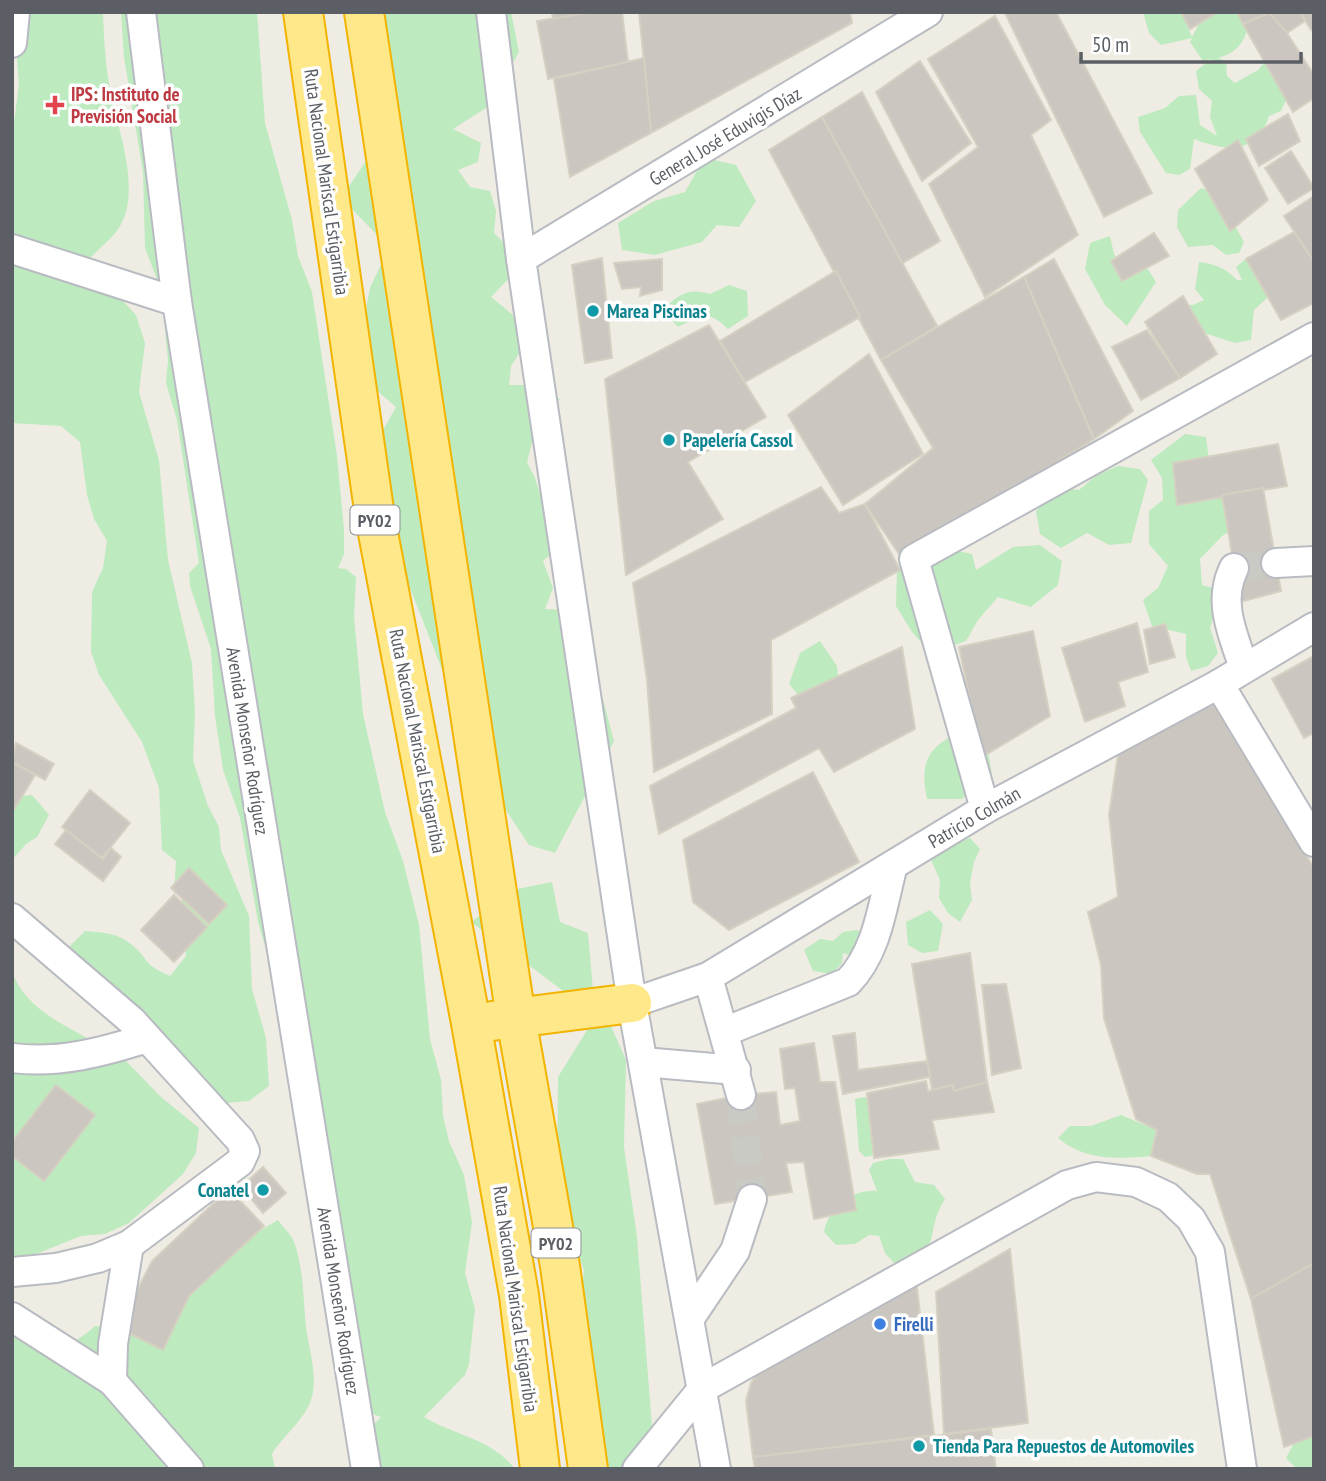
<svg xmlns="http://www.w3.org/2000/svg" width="1326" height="1481" viewBox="0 0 1326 1481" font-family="'PT Sans Narrow',sans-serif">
<rect width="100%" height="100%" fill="#efede3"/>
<g fill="#bdeabf">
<path d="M13 12H103C104 43 106 74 113 104 121 137 140 193 120 226 113 239 96 250 87 262L136 315 145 343 139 392 159 460 168 560 192 663 195 712 193 760 208 806 219 827 221 850 249 916 252 989 266 1038 269 1086 249 1101 225 1103 67 949 85 931C102 932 119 933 132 945 151 961 142 964 170 976L186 956 181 907 184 883 174 895 176 861 162 850 159 788 142 742 99 675 91 652 92 592 103 568 107 541 94 519 87 495 80 442 61 426 12 423V139L19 84Z"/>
<path d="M121 12H257L265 123 292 220 298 256 312 292 337 456 344 530V554L338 568 346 569 356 577 354 616 363 714 385 812 403 861 419 925 430 1039 441 1080 443 1116 449 1141 464 1175 472 1222 465 1273 475 1309 469 1364 465 1375 424 1417C456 1436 492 1439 515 1469H352L359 1440 381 1417 370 1413 300 1152 273 973 258 922 240 818 223 770 215 716 211 649 190 586 189 573 199 563 177 420 166 383 168 360 163 309 158 282 145 248 143 172 124 57Z"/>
<path d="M370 12H511L519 52 489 106 453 129 481 143 478 162 458 170 470 187 490 191 496 211 494 233 509 248 513 274 491 297 513 315 524 346 511 366 509 385H525L560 399 534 435 527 462 535 478 557 549 543 561 553 588 545 609 585 611 594 648 569 677 601 692 614 741 555 853 529 845 498 798 481 706 445 677 395 550 378 439 396 407 370 385 362 329 370 288 389 247 341 198 368 158Z"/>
<path d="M1143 12H1181L1192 37 1205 12H1246C1252 34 1240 53 1218 58L1226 61 1227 76 1235 83 1258 70 1272 54 1290 92 1281 111 1269 116C1256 156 1225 151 1194 139L1190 169 1179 175 1166 173 1140 132 1138 117 1165 108 1179 96 1196 95 1200 125 1217 136 1210 117 1212 101 1199 89 1196 71 1211 59 1203 61 1190 42 1192 38 1161 45 1149 33Z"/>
<path d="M714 160 736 165 756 201 739 227 717 225 702 242 655 255 622 250 618 223 654 201 685 192 698 169Z"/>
<path d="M1201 188 1217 193 1244 242 1239 253 1226 255 1213 245 1188 247 1177 227 1178 210Z"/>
<path d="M1110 236 1114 254 1124 269 1144 263 1156 282 1127 326 1105 305 1085 269 1090 243Z"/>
<path d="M1246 259 1259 260 1277 289 1254 310 1251 340 1235 343 1189 328 1177 305H1193L1204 300 1195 289 1199 262C1215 264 1226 268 1237 280H1242L1236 267Z"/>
<path d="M729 285 747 291 748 316 728 329C708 309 701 315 678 327L663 310C677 295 689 287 710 294Z"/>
<path d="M1185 434 1206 437 1209 460 1238 526 1222 536 1200 559 1202 585 1213 588 1219 599 1210 628 1218 653 1208 666 1191 671 1186 657V634L1152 626 1143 600 1158 588 1168 566 1149 544V511L1163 500 1162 478 1151 460Z"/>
<path d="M1118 466 1140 469 1148 480 1131 543 1109 545 1087 533 1061 548 1040 534 1036 511 1061 488 1079 490 1097 475Z"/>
<path d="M1040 545 1062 561 1058 585 1031 607 998 597 978 620 966 641 931 653 912 632 896 606 897 571 944 548 972 554 976 570 1013 547Z"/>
<path d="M820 641 837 666 839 687 800 697 789 684 800 653Z"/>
<path d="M975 724 987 745 992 775 962 799H927C917 752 936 743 975 724Z"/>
<path d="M32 795 49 815 37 837 26 844 12 860V805L21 796Z"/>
<path d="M970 838 980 849 974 862 970 883 972 900 960 922 948 913 939 898 940 880 928 853Z"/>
<path d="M552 882 560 922 588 933 593 990 566 993 471 922 517 889Z"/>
<path d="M930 910 943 924 938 951 922 953 908 945 906 922Z"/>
<path d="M856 930 867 933 857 958 843 953 842 963 832 974 813 971 804 950 820 939 833 941 843 932Z"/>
<path d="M12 971C25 1010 66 1025 99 1045L101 1053 125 1060 161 1097 199 1128 196 1153 183 1174 129 1223 105 1234 81 1236 36 1254 12 1256Z"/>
<path d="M602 1006 626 1060 624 1147 637 1237 654 1451 659 1469H606L575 1346 584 1271 557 1189 558 1077Z"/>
<path d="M864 1097 870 1099 876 1155 865 1157 859 1151 855 1099Z"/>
<path d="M1121 1115 1157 1130 1151 1156C1116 1159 1086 1161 1058 1138L1070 1126H1091Z"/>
<path d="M889 1159H903L915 1182 934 1185 945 1199C922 1235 947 1252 894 1263L885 1253 879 1236 869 1235 855 1244 836 1245 824 1232C829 1207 852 1189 877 1191L869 1170 873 1163Z"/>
<path d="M278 1220C283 1227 291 1234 294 1242 303 1267 303 1291 305 1316 306 1341 317 1367 313 1392 309 1417 285 1433 272 1454L275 1469H12V1321C48 1341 60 1358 95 1326L118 1328 244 1240Z"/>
<path d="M1314 1429V1469H1297L1286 1458 1297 1437Z"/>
</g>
<g fill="#cbc7c0" stroke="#d5d0c1" stroke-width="2">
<path d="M552 12H594L553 19Z"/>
<path d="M594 12H622L628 62 548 79 537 21Z"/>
<path d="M639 12H850L852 23 651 133Z"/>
<path d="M1056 12 1152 193 1104 217 1005 13Z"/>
<path d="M1181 12H1218L1190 29Z"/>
<path d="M1237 12H1300L1305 21 1287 33 1269 13 1243 24Z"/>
<path d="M1300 12H1314V28L1311 30Z"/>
<path d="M1269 13 1287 33 1314 75V98L1293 112 1243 24Z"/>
<path d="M995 16 1051 120 1031 135 1078 235 985 297 929 184 978 147 928 59Z"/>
<path d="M644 58 651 133 570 177 554 79Z"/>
<path d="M920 61 971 143 922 181 876 92Z"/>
<path d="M862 92 940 241 901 264 822 117Z"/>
<path d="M1288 114 1300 141 1259 166 1246 139Z"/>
<path d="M822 117 937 326 881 360 769 150Z"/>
<path d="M1238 140 1268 200 1230 231 1195 169Z"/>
<path d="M1291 151 1314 188 1288 204 1265 168Z"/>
<path d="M1314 196V262L1284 216Z"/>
<path d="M1294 232 1314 262V303L1281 320 1246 259Z"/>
<path d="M1154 233 1169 256 1122 281 1111 261Z"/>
<path d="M602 258 612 358 585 363 572 265Z"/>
<path d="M662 259V290L640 296 641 287 622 289 614 263Z"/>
<path d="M1054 259 1133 411 1094 439 1024 277Z"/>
<path d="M836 271 860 317 745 382 720 341Z"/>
<path d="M1024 277 1094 439 901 557 865 504 933 448 881 360Z"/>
<path d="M1183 296 1217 354 1180 378 1145 322Z"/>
<path d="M709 325 766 417 688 462 723 519 626 575 605 379Z"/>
<path d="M1147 330 1180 378 1141 400 1112 347Z"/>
<path d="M869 354 923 454 843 505 788 415Z"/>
<path d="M1278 444 1287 486 1177 505 1173 463Z"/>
<path d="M821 487 839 513 865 504 900 570 771 640 772 714 654 772 647 680 633 583Z"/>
<path d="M1263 488 1281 591 1240 602 1222 495Z"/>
<path d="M1137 623 1148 672 1118 682 1125 706 1085 722 1062 648Z"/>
<path d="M1165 624 1175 657 1150 664 1144 630Z"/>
<path d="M1033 631 1050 716 982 757 959 647Z"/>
<path d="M902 647 915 729 834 772 819 748 659 834 650 786 796 708 791 698Z"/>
<path d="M1314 656V733L1304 738 1272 679Z"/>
<path d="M1210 699 1314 868V1263L1251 1299 1210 1174H1197L1151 1156 1157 1130 1136 1119 1104 1018 1101 965 1088 912 1118 897 1109 815 1118 755Z"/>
<path d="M16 743 54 764 45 780 12 762Z"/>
<path d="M12 762 35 775 12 813Z"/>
<path d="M813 772 859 862 729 930 693 902 683 840Z"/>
<path d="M90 790 130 823 102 858 62 827Z"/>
<path d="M66 830 103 859 111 848 121 857 103 881 55 844Z"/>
<path d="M189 868 227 905 209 924 171 888Z"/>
<path d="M174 895 207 927 174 962 141 930Z"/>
<path d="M970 953 987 1082 954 1091 953 1085 932 1090 912 964Z"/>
<path d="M1006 984 1021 1068 992 1075 982 985Z"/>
<path d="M855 1033 858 1070 927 1061 930 1077 843 1094 833 1036Z"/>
<path d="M814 1043 820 1082H835L856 1210 814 1219 804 1162 786 1163 792 1192 715 1204 697 1104 741 1095 776 1092 780 1125 800 1121 795 1088 785 1089 780 1049Z"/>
<path d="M926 1081 928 1091 953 1085 954 1091 987 1082 994 1112 932 1120 939 1149 874 1158 867 1093Z"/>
<path d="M56 1085 95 1115 44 1181 12 1156V1142Z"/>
<path d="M263 1167 286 1193 263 1213 241 1187Z"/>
<path d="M229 1189 264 1226 189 1296 163 1350 118 1328 152 1261Z"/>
<path d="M1010 1249 1028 1423 944 1434 936 1292Z"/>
<path d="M1314 1263V1436L1284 1447 1251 1299Z"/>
<path d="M916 1279 934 1435 753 1457 746 1401 751 1383 761 1369Z"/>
<path d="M991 1429 996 1469H755L753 1457Z"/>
</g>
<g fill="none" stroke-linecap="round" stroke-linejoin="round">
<g stroke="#cacac4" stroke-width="28" stroke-dasharray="28 14" stroke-linecap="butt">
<path d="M1234 568 1276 563"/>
<path d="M741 1095 752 1199"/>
</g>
<g stroke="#b8bbc1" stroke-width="32">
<g id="minor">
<path d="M141 12 177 302 366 1469"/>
<path d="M491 12 521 259 632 1003 716 1469"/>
<path d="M12 43 15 12"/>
<path d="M12 249 177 302"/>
<path d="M521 259 928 12"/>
<path d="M1276 563 1314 561"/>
<path d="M1234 568C1217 602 1233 634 1244 668"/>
<path d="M1219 684 1314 842"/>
<path d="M985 809 914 559 1314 337"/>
<path d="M12 918 132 1021 240 1140 245 1151 240 1162 129 1245 98 1258 56 1268 12 1272"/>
<path d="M708 977 741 1095"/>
<path d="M632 1003 708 977 985 809 1219 684 1314 627"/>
<path d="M724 1032 848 982C878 951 882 906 893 865"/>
<path d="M12 1058C59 1064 103 1052 147 1038"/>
<path d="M643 1062 736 1070"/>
<path d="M12 1317 112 1381 189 1469"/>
<path d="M690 1318 735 1251 752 1199"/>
<path d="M112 1381 113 1344 129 1245"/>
<path d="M637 1469 703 1388 1067 1185 1096 1177 1136 1182 1168 1197 1191 1219 1210 1252 1242 1469"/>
</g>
</g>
<g stroke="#f2b400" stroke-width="42">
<g id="highway">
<path d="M303 12 375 517 471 1023 519 1295 540 1469"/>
<path d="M364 12 516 1018 560 1266 588 1469"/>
<path d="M492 1021 632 1003"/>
</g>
</g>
<use href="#minor" stroke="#fff" stroke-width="28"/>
<use href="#highway" stroke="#ffe88a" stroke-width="38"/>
</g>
<path fill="#e0444e" stroke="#fff" stroke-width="2.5" d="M51.5 94.5h7v7h7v7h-7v7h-7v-7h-7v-7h7z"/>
<g fill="#0f9aa8" stroke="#fff" stroke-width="2.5">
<circle cx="593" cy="311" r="7"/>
<circle cx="669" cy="440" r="7"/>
<circle cx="263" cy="1190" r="7"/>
<circle cx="919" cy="1446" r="7"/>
</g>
<circle fill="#3f7fe0" stroke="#fff" stroke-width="2.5" cx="880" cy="1324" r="7"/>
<g text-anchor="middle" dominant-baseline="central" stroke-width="7" stroke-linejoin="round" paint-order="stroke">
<g fill="#fff" stroke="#8c8f93" stroke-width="2">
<rect x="350.5" y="505.5" width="49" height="29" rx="5"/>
<rect x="531.5" y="1228.5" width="49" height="29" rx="5"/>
</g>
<g font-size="18" font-weight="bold" fill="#5b5f65">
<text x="375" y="520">PY02</text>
<text x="556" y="1243">PY02</text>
</g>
<g font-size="19" font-weight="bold" fill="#be3a42" stroke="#fff" text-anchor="start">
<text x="71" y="94">IPS: Instituto de<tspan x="71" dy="22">Previsión Social</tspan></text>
</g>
<g font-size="19" fill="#5b5f65" stroke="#fff">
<text transform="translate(725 136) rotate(-31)">General José Eduvigis Díaz</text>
<text transform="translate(327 182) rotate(82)">Ruta Nacional Mariscal Estigarribia</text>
<text transform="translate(248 741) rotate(81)">Avenida Monseñor Rodríguez</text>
<text transform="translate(418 741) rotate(79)">Ruta Nacional Mariscal Estigarribia</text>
<text transform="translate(974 817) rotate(-30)">Patricio Colmán</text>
<text transform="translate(516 1299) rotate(82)">Ruta Nacional Mariscal Estigarribia</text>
<text transform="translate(339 1301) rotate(81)">Avenida Monseñor Rodríguez</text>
</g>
<g font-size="19" font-weight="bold" fill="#0d838f" stroke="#fff" text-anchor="start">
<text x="607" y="311">Marea Piscinas</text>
<text x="683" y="440">Papelería Cassol</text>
<text x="249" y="1190" text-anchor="end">Conatel</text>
<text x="933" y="1446">Tienda Para Repuestos de Automoviles</text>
</g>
<g font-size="19" font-weight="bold" fill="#366cbe" stroke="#fff" text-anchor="start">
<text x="894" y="1324">Firelli</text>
</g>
</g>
<rect width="1326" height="1481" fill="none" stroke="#5b5f65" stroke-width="28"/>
<path d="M1081 52v10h220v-10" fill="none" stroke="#5b5f65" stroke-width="3.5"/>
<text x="1092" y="52" font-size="21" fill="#5b5f65" stroke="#ffffff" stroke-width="5" paint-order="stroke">50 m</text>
</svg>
